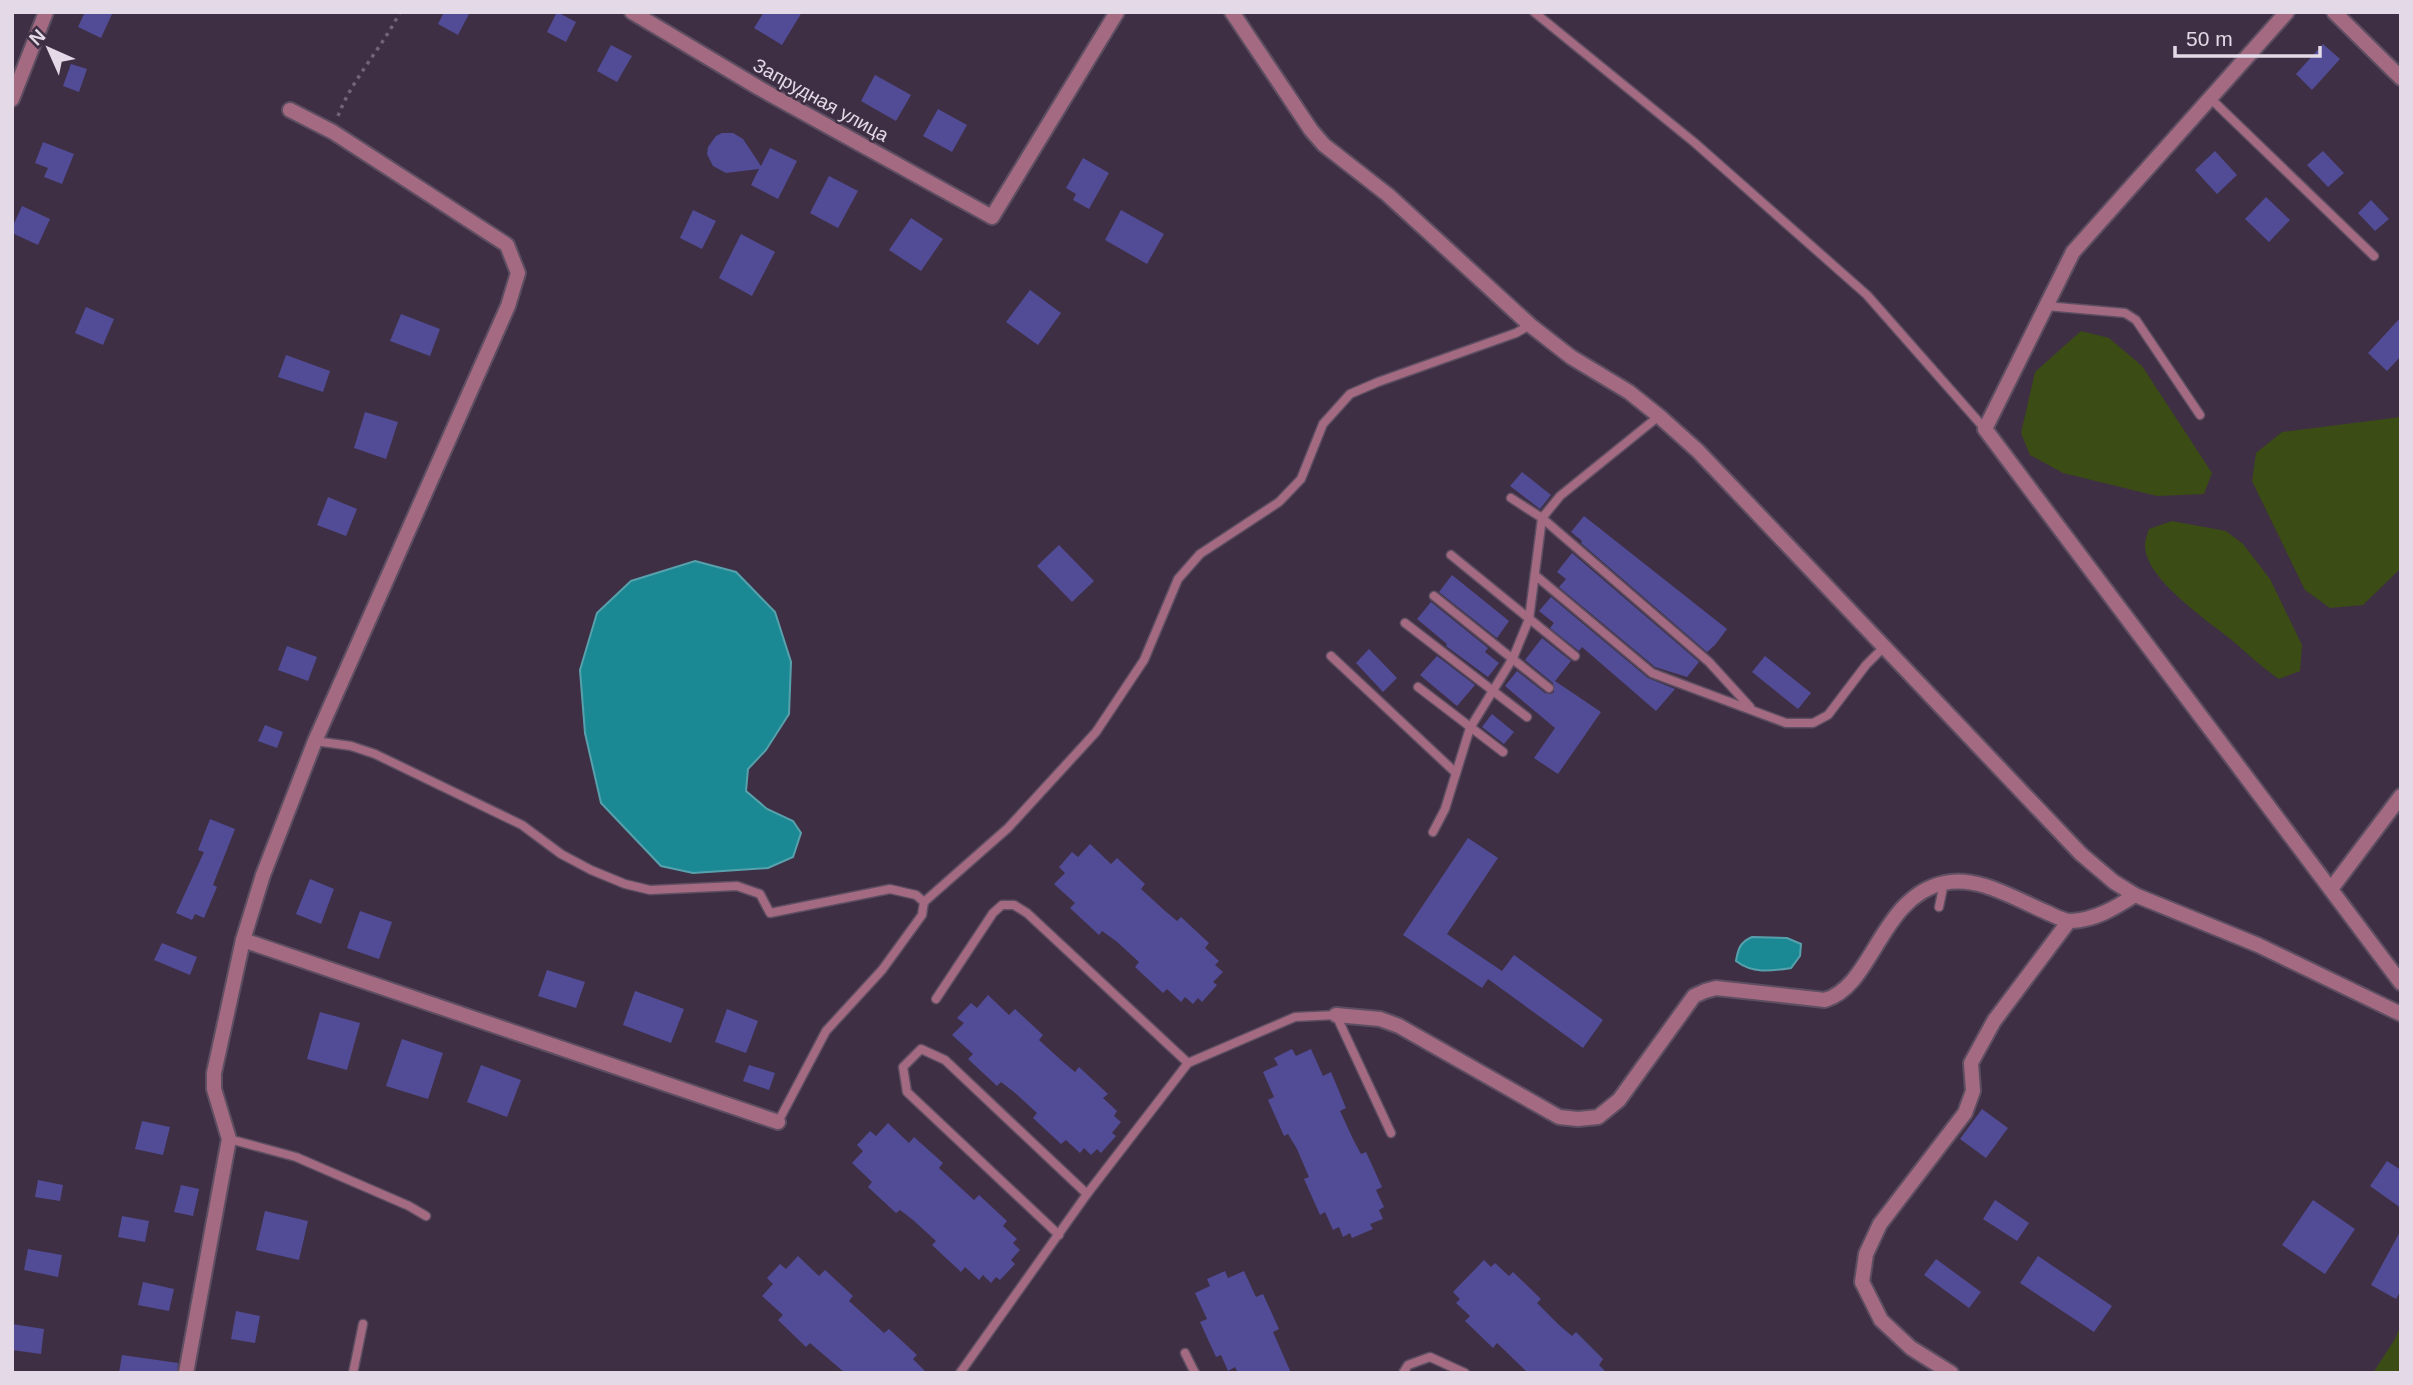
<svg xmlns="http://www.w3.org/2000/svg" width="2413" height="1385" viewBox="0 0 2413 1385" font-family="Arial,sans-serif">
<rect width="100%" height="100%" fill="#3f2f44"/>
<g fill="#3b4c15">
<path d="M2081 331 2109 338 2142 366 2212 473 2204 494 2157 496 2063 473 2030 455 2021 433 2035 372Z"/>
<path d="M2401 417V568L2363 605 2330 608 2305 590 2252 481 2256 453 2282 432Z"/>
<path d="M2172 521 2226 531 2243 544 2270 579 2302 645 2300 671 2279 679C2260 666 2245 651 2228 637 2205 619 2144 577 2145 545 2145 540 2148 533 2149 529Z"/>
<path d="M2401 1324V1373H2373L2395 1339Z"/>
</g>
<g fill="#1a8994" stroke="#57a1ad" stroke-width="2">
<path d="M695 561 736 572 775 612 791 662 789 714 766 750 748 769 746 791 767 809 793 821 801 833 793 857 768 868 693 873 661 866 601 803 585 733 580 670 597 613 631 581Z"/>
<path d="M1752 937 1787 938 1801 944 1800 956 1791 968C1771 971 1753 974 1736 961 1738 949 1740 942 1752 937Z"/>
</g>
<g fill="#514c95">
<path d="M85 12H113L101 38 78 27Z"/>
<path d="M444 12H470L458 35 438 24Z"/>
<path d="M557 12 576 22 566 42 547 32Z"/>
<path d="M764 12H802L782 45 754 28Z"/>
<path d="M2323 44 2340 59 2312 90 2296 74Z"/>
<path d="M611 45 632 56 617 82 597 71Z"/>
<path d="M71 64 87 69 79 92 63 86Z"/>
<path d="M875 75 911 95 896 121 861 101Z"/>
<path d="M938 109 967 125 952 152 923 136Z"/>
<path d="M722 133H733L743 139 761 166 770 148 797 161 778 199 751 185 759 169 726 173 713 166 707 154 708 147 716 136Z"/>
<path d="M43 142 74 154 62 184 44 177 48 168 35 163Z"/>
<path d="M2215 151 2237 175 2217 194 2195 170Z"/>
<path d="M2323 151 2344 173 2328 187 2307 165Z"/>
<path d="M1083 158 1109 173 1089 209 1073 200 1076 194 1066 188Z"/>
<path d="M829 176 858 191 838 228 810 213Z"/>
<path d="M2266 197 2290 220 2269 242 2245 219Z"/>
<path d="M2371 200 2389 219 2375 231 2358 213Z"/>
<path d="M22 206 50 219 38 245 12 233V228Z"/>
<path d="M693 210 716 221 702 249 680 238Z"/>
<path d="M1121 210 1164 234 1147 264 1105 240Z"/>
<path d="M911 218 943 239 921 271 889 250Z"/>
<path d="M741 234 775 252 752 296 719 278Z"/>
<path d="M1030 290 1061 313 1038 345 1006 322Z"/>
<path d="M86 307 114 319 103 345 75 333Z"/>
<path d="M401 314 440 329 430 356 390 341Z"/>
<path d="M2401 317V356L2387 371 2368 353Z"/>
<path d="M286 355 330 371 323 392 278 377Z"/>
<path d="M365 412 398 422 386 459 354 448Z"/>
<path d="M1522 472 1551 495 1540 509 1510 486Z"/>
<path d="M328 497 357 509 346 536 317 525Z"/>
<path d="M1584 516 1727 629 1715 645 1707 652 1581 543 1582 541 1571 532Z"/>
<path d="M1059 545 1094 581 1072 602 1037 566Z"/>
<path d="M1572 553 1699 662 1687 677 1655 667 1559 587 1566 579 1557 572Z"/>
<path d="M1452 575 1509 621 1497 638 1439 592Z"/>
<path d="M1551 597 1648 678 1675 689 1656 711 1582 647 1579 651 1550 628 1554 623 1539 611Z"/>
<path d="M1431 602 1488 648 1485 652 1499 663 1488 677 1446 646 1447 644 1417 619Z"/>
<path d="M1542 638 1571 661 1555 681 1601 712 1558 774 1534 758 1555 728 1505 686 1517 671 1545 693 1551 694 1554 692 1553 683 1525 660Z"/>
<path d="M287 646 317 657 308 681 278 670Z"/>
<path d="M1369 649 1397 678 1383 692 1356 663Z"/>
<path d="M1437 656 1475 685 1457 706 1420 675Z"/>
<path d="M1765 656 1811 693 1798 709 1752 672Z"/>
<path d="M1492 714 1514 732 1504 744 1482 727Z"/>
<path d="M265 725 283 732 277 748 258 741Z"/>
<path d="M210 819 235 829 213 885 217 887 204 918 195 914 192 920 176 913 204 852 198 850Z"/>
<path d="M1468 838 1498 858 1447 934 1502 971 1514 955 1603 1020 1583 1048 1488 979 1482 988 1403 935Z"/>
<path d="M1090 844 1111 864 1117 858 1145 884 1141 889 1164 910 1177 921 1181 917 1209 943 1205 948 1219 961 1215 965 1223 972 1213 982 1217 985 1202 1002 1198 998 1193 1004 1185 997 1181 1002 1167 989 1163 993 1135 967 1139 962 1116 941 1102 931 1099 935 1070 908 1075 903 1054 884 1065 873 1059 867 1072 852 1078 857Z"/>
<path d="M310 879 334 889 321 924 296 914Z"/>
<path d="M360 911 392 922 379 959 347 948Z"/>
<path d="M162 943 197 957 190 975 154 960Z"/>
<path d="M547 970 585 982 576 1008 538 996Z"/>
<path d="M635 991 684 1009 671 1043 623 1025Z"/>
<path d="M988 995 1009 1015 1015 1009 1043 1035 1039 1040 1062 1061 1075 1072 1079 1067 1108 1094 1103 1098 1117 1111 1114 1116 1121 1122 1112 1133 1116 1136 1101 1153 1097 1149 1091 1155 1084 1148 1080 1153 1066 1140 1061 1144 1033 1118 1037 1113 1014 1092 1001 1082 997 1086 968 1059 973 1054 952 1035 964 1023 957 1018 971 1003 977 1008Z"/>
<path d="M727 1009 758 1021 746 1053 715 1042Z"/>
<path d="M320 1012 360 1023 347 1070 307 1059Z"/>
<path d="M402 1039 443 1053 428 1099 386 1086Z"/>
<path d="M1292 1049 1296 1056 1311 1049 1323 1076 1331 1072 1346 1108 1340 1111 1353 1139 1361 1154 1366 1152 1382 1187 1376 1190 1384 1207 1379 1210 1383 1219 1370 1224 1373 1229 1352 1238 1350 1233 1343 1237 1339 1227 1333 1230 1325 1212 1320 1215 1304 1179 1309 1177 1297 1149 1288 1134 1284 1136 1268 1100 1274 1097 1263 1072 1278 1065 1274 1058Z"/>
<path d="M481 1065 521 1080 507 1117 467 1102Z"/>
<path d="M749 1065 775 1073 769 1090 743 1081Z"/>
<path d="M1982 1109 2008 1128 1986 1158 1960 1139Z"/>
<path d="M142 1121 170 1127 163 1155 135 1149Z"/>
<path d="M888 1123 909 1143 914 1137 943 1163 939 1168 962 1189 974 1200 979 1195 1007 1221 1003 1226 1017 1239 1013 1243 1020 1250 1011 1260 1015 1264 1000 1280 996 1277 991 1283 983 1275 979 1280 965 1267 961 1272 932 1245 936 1241 913 1220 900 1210 896 1213 868 1187 872 1182 852 1163 863 1151 857 1145 870 1131 876 1136Z"/>
<path d="M2387 1161 2401 1170V1208L2370 1186Z"/>
<path d="M38 1180 63 1185 60 1201 35 1197Z"/>
<path d="M181 1185 199 1189 193 1216 174 1212Z"/>
<path d="M1995 1200 2029 1223 2017 1241 1983 1219Z"/>
<path d="M2313 1200 2355 1229 2325 1274 2282 1245Z"/>
<path d="M265 1211 308 1221 299 1260 256 1250Z"/>
<path d="M122 1216 149 1221 145 1242 118 1237Z"/>
<path d="M2401 1230V1290L2396 1299 2371 1285Z"/>
<path d="M28 1249 62 1255 58 1277 24 1270Z"/>
<path d="M798 1256 819 1276 825 1270 853 1296 849 1301 872 1322 884 1333 889 1329 917 1355 913 1359 927 1373H845L810 1343 806 1347 778 1320 783 1315 762 1296 773 1284 767 1278 780 1264 786 1269Z"/>
<path d="M2038 1256 2112 1306 2094 1332 2020 1283Z"/>
<path d="M1936 1259 1981 1292 1969 1308 1924 1275Z"/>
<path d="M1484 1260 1491 1267 1495 1263 1509 1276 1513 1272 1541 1299 1537 1303 1559 1325 1572 1336 1576 1332 1603 1359 1599 1365 1607 1373H1528L1497 1343 1493 1348 1465 1321 1470 1316 1456 1303 1460 1299 1453 1292Z"/>
<path d="M1225 1271 1228 1278 1244 1271 1256 1297 1263 1294 1279 1329 1273 1332 1291 1373H1238L1235 1367 1228 1371 1221 1355 1216 1357 1200 1322 1207 1319 1195 1293 1210 1286 1207 1279Z"/>
<path d="M143 1282 174 1289 169 1311 138 1305Z"/>
<path d="M236 1311 260 1316 255 1343 231 1339Z"/>
<path d="M12 1324 44 1329 41 1354 12 1350Z"/>
<path d="M122 1355 178 1363 177 1373H119Z"/>
</g>
<g fill="none" stroke-linecap="round" stroke-linejoin="round">
<g stroke="#5d4e61" stroke-width="11">
<g id="service">
<path d="M1534 12 1695 143 1867 295 1985 429"/>
<path d="M2210 98 2374 256"/>
<path d="M2046 306 2125 313 2136 320 2200 415"/>
<path d="M1511 498 1542 518 1709 662 1750 707"/>
<path d="M1451 555 1575 656"/>
<path d="M1535 575 1652 673 1786 723H1813L1828 715 1866 665 1885 646"/>
<path d="M1434 596 1549 688"/>
<path d="M1405 623 1527 717"/>
<path d="M1331 656 1456 773"/>
<path d="M1418 687 1503 752"/>
<path d="M315 741 351 746 375 754 522 825 561 854 591 870 625 884 650 890 737 886 760 894 770 913 890 889 916 895 924 902 922 915 882 970 826 1031 778 1122"/>
<path d="M1433 832 1445 809 1470 728 1513 658 1529 619 1542 518 1560 496 1659 416"/>
<path d="M924 902 1008 828 1096 732 1144 660 1178 579 1200 554 1279 502 1301 479 1323 424 1350 394 1378 382 1516 333 1530 325"/>
<path d="M1939 907 1944 883"/>
<path d="M936 999 993 913 1002 905H1014L1027 913 1188 1063 1295 1017 1336 1015 1391 1133"/>
<path d="M229 1139 296 1157 409 1206 426 1216"/>
<path d="M1059 1235 907 1092 903 1067 921 1049 945 1060 1087 1194"/>
<path d="M1185 1353 1195 1373"/>
<path d="M353 1373 363 1324"/>
<path d="M960 1373 1087 1194 1188 1063"/>
<path d="M1403 1373 1408 1365 1430 1357 1465 1373"/>
</g>
</g>
<g stroke="#5d4e61" stroke-width="18">
<g id="minor">
<path d="M632 12 759 88 992 217 1117 12"/>
<path d="M1232 12 1311 130 1324 145 1388 195 1530 325 1571 357 1629 392 1659 416 1698 451 2081 854 2114 882 2135 895 2258 945 2401 1014"/>
<path d="M2287 12 2073 252 1985 429 2401 983"/>
<path d="M2334 12 2401 78"/>
<path d="M12 99 46 12"/>
<path d="M2331 889 2401 796"/>
<path d="M243 940 778 1122"/>
<path d="M1336 1015 1380 1019 1399 1026 1559 1117 1578 1119 1598 1117 1619 1100 1694 996 1705 991 1716 988 1825 1000C1874 985 1880 897 1944 883 1978 875 2015 899 2046 912 2053 915 2063 921 2071 921 2095 920 2115 908 2135 895"/>
<path d="M186 1373 229 1139 214 1089V1073L243 940 263 875 315 741 508 306 518 273 507 245 333 132 290 110"/>
<path d="M1951 1373 1911 1348 1881 1320 1862 1282 1866 1254 1880 1224 1965 1113 1973 1091 1971 1063 1994 1021 2069 921"/>
</g>
</g>
<path stroke="#726376" stroke-width="3.5" stroke-dasharray="3.5 5" stroke-linecap="butt" d="M338 116C352 79 382 48 400 12"/>
<use href="#service" stroke="#a36a82" stroke-width="8"/>
<use href="#minor" stroke="#a36a82" stroke-width="14"/>
</g>
<g text-anchor="middle" dominant-baseline="central" stroke-width="5" stroke-linejoin="round" paint-order="stroke">
<g font-size="19" fill="#e4dae7" stroke="#3f2f44">
<text transform="translate(821 100) rotate(29)">Запрудная улица</text>
</g>
</g>
<rect width="2413" height="1385" fill="none" stroke="#e4dae7" stroke-width="28"/>
<g transform="translate(49 49) rotate(315)" stroke="#3f2f44" stroke-width="5" paint-order="stroke">
<path d="M0-5L12 26L0 18L-12 26Z" fill="#e4dae7"/>
<text y="-10" font-size="19" font-weight="bold" text-anchor="middle" fill="#e4dae7">N</text>
</g>
<path d="M2175 46v10h145v-10" fill="none" stroke="#e4dae7" stroke-width="3.5"/>
<text x="2186" y="46" font-size="21" fill="#e4dae7" stroke="#3f2f44" stroke-width="5" paint-order="stroke">50 m</text>
</svg>
